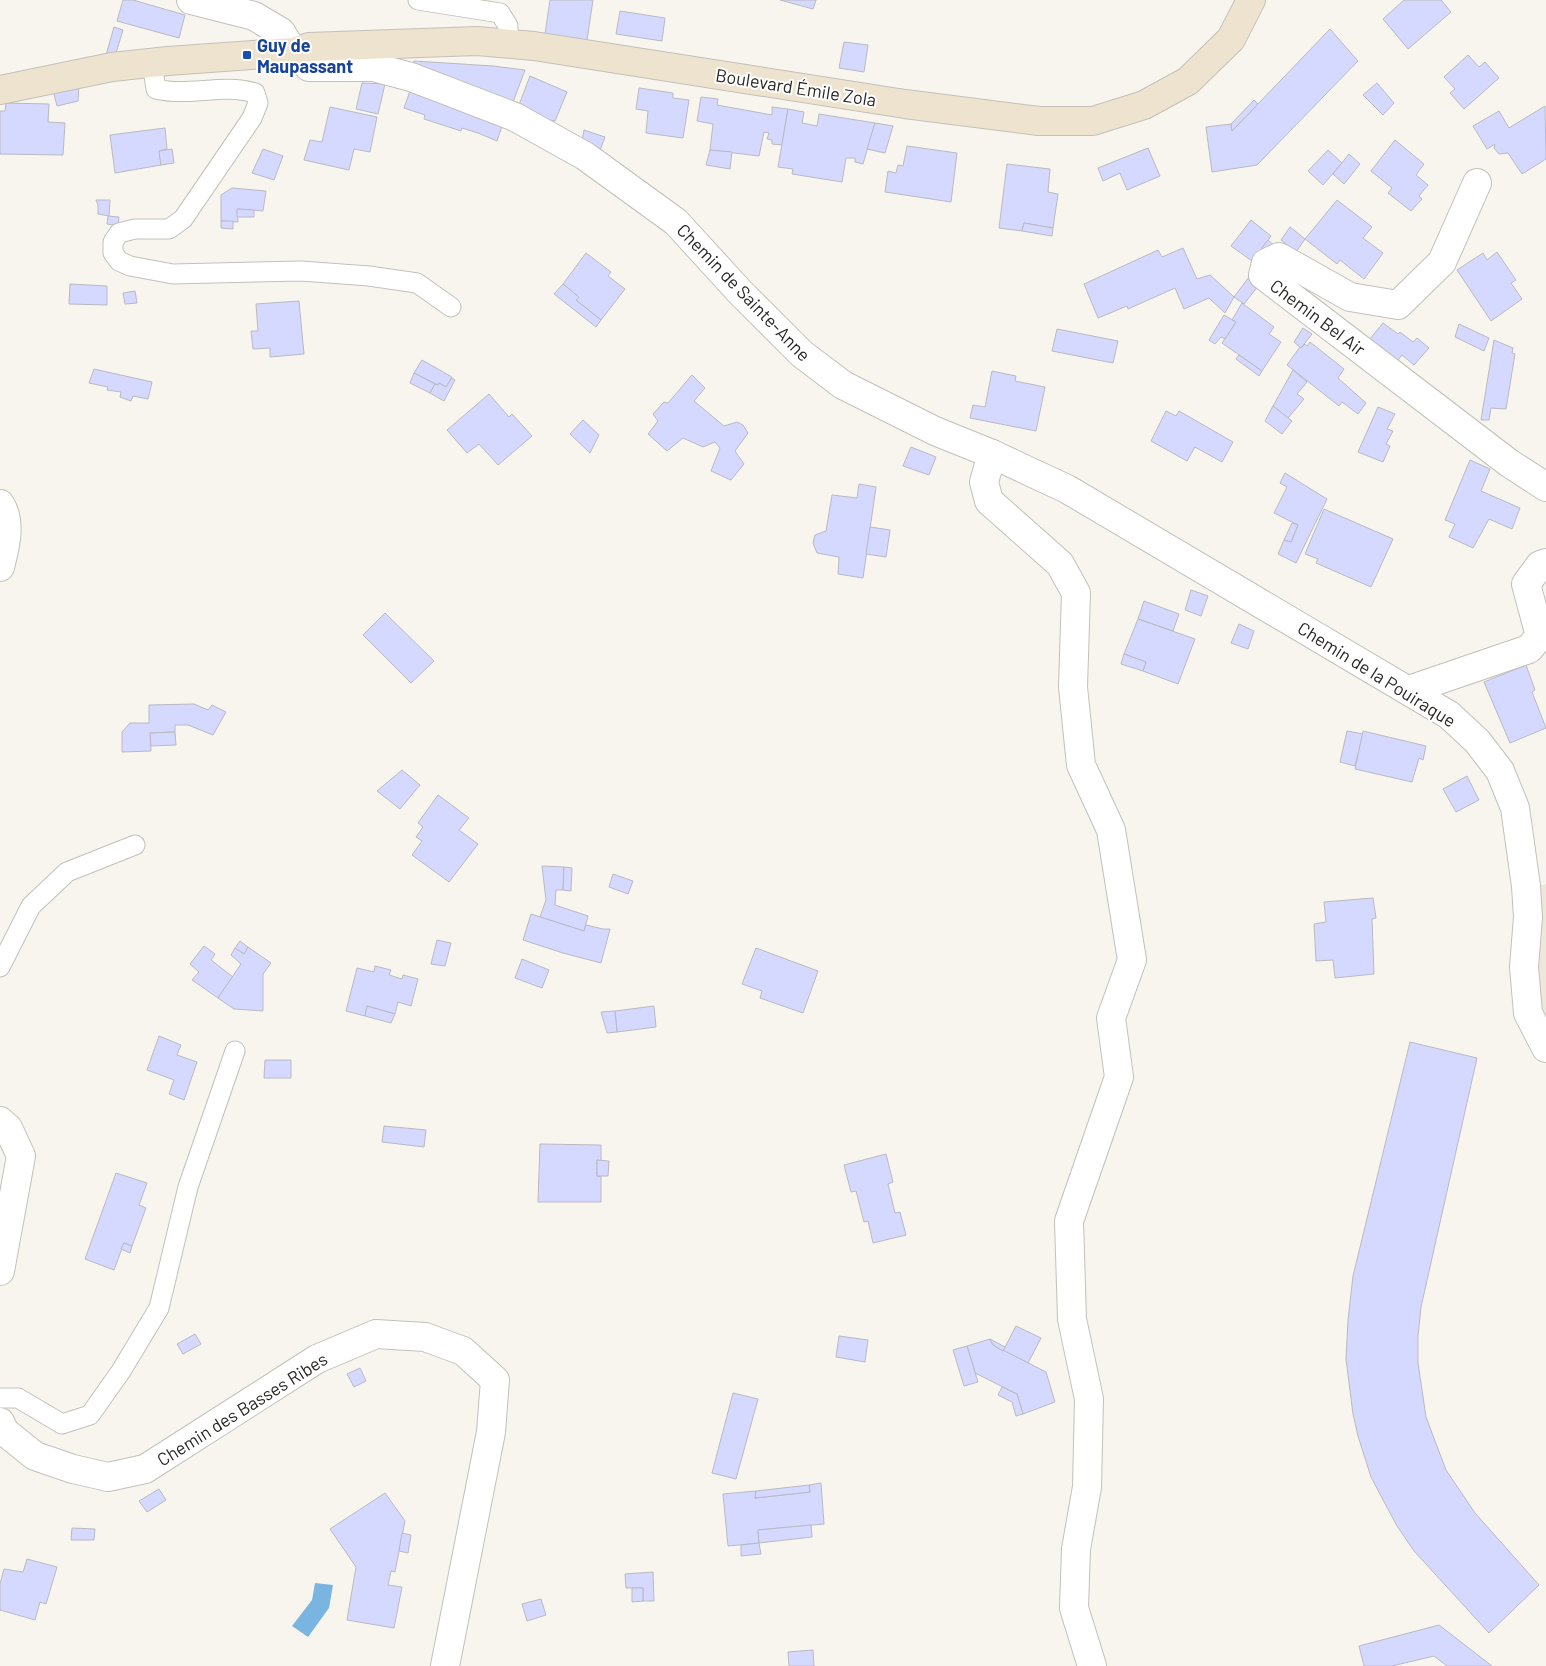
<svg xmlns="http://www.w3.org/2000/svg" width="1546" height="1666" viewBox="0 0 1546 1666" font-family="Barlow,sans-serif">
<rect width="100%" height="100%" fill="#f8f5ef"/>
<path fill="#eee8db" d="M1546 884V1020L1541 1012 1531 888Z"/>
<path fill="#7ab5e1" d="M315 1583 333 1585 329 1608 308 1637 292 1626 312 1600Z"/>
<g fill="#d5d9ff" stroke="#b9bac0">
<path d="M123 0H133L185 15 179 38 117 21Z"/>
<path d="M550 0H593L587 40 545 34Z"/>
<path d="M780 0H816L813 9Z"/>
<path d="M1404 0H1441L1451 12 1408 49 1383 19Z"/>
<path d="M620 11 665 18 662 41 616 34Z"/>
<path d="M114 27 123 30 116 53 106 55Z"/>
<path d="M1330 29 1358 61 1257 165 1212 172 1206 127 1231 124 1232 131Z"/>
<path d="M844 42 868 45 864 72 839 68Z"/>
<path d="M1468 55 1479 67 1485 62 1499 78 1464 109 1450 93 1455 89 1444 77Z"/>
<path d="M414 61 493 66 525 70 513 102 412 66Z"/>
<path d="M530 76 567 92 555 121 541 118 519 105Z"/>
<path d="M362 83 385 84 378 114 356 109Z"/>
<path d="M1377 83 1394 103 1383 115 1363 95Z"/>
<path d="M79 85 78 101 57 106 53 90Z"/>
<path d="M639 88 673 93V98L689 100 683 138 646 133 648 111 636 109Z"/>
<path d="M410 91 503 123 497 141 478 133 462 128 461 131 424 119 425 115 404 108Z"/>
<path d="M701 97 718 99 717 105 772 115V107L788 109 782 145 772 144V140L767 139 769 133 764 132 759 156 710 150 713 124 697 121Z"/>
<path d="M1254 100 1258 104 1232 131 1231 124Z"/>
<path d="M6 103 49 104 48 122 65 123 63 155 0 154V111H5Z"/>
<path d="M1545 106 1546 159 1522 174 1508 153 1499 154 1494 148 1495 144 1487 149 1473 126 1499 111 1509 128Z"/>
<path d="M330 107 377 117 370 152 354 149 349 170 304 160 310 140 322 142Z"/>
<path d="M788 109 804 112 802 123 817 126 819 114 875 123 863 164 855 162V158H846L842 182 792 174 793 169 778 167Z"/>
<path d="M875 123 893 126 885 153 867 149Z"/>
<path d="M165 128 167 149 159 151 161 165 115 173 110 135Z"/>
<path d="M584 130 605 137 599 153 582 141Z"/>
<path d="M1395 140 1424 164 1416 175 1428 185 1419 196 1422 199 1411 211 1388 193 1392 188 1371 171Z"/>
<path d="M907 146 957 153 951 202 885 192 888 171 896 173 898 165 903 166Z"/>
<path d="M1148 148 1160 176 1127 190 1120 173 1103 181 1098 168Z"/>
<path d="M172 149 174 163 161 165 159 151Z"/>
<path d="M263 149 283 156 274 180 252 173Z"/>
<path d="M710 150 732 152 730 169 706 165Z"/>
<path d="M1328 150 1342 163 1323 185 1308 171Z"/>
<path d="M1349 154 1360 164 1344 184 1333 174Z"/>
<path d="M1007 164 1050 169 1048 192 1058 194 1053 228 1024 223 1022 231 999 228Z"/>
<path d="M232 188 266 191 263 211 237 209 238 222 221 221V195Z"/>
<path d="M96 200H110L109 216 98 214V205Z"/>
<path d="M1337 200 1372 227 1363 238 1383 253 1364 279 1340 260 1337 264 1305 239Z"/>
<path d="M237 209 254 210V217H237Z"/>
<path d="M108 216 119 217 118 226 107 224Z"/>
<path d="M1251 220 1271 236 1252 261 1231 246Z"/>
<path d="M221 221H233V229L221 228Z"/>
<path d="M1024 223 1053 228 1052 236 1022 231Z"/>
<path d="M1290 227 1305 239 1296 252 1281 240Z"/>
<path d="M1268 240 1275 246 1259 267 1252 261Z"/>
<path d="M1183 248 1197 279 1210 275 1234 297 1225 313 1209 298 1184 309 1175 288 1128 309 1127 306 1098 318 1084 284 1158 250 1162 257Z"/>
<path d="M1497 252 1516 280 1511 283 1522 299 1491 321 1457 270 1483 253 1487 260Z"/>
<path d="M586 253 611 272 608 276 625 289 601 320 576 300 579 297 563 284Z"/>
<path d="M1252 273 1258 286 1244 304 1234 297Z"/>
<path d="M70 284 107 286V305L69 304Z"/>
<path d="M563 284 579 297 576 300 601 320 596 327 554 294Z"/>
<path d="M135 291 137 303 125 304 123 293Z"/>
<path d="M299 301 304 354 270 357V348L253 349 251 331H258L256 304Z"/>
<path d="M1242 303 1274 327 1269 334 1281 342 1262 371 1222 343 1236 322 1232 320Z"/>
<path d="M1224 315 1236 322 1225 339 1221 337 1215 344 1209 340Z"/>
<path d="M1383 323 1398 334 1400 332 1413 342 1417 338 1429 348 1414 365 1402 355 1392 368 1364 346Z"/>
<path d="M1459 324 1489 338 1484 351 1455 337Z"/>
<path d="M1303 328 1312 334 1301 348 1294 342Z"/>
<path d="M1057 329 1118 341 1113 363 1052 351Z"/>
<path d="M1494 340 1513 348 1512 353 1515 354 1506 409 1491 408 1489 420H1481Z"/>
<path d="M1310 342 1344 369 1338 378 1366 403 1358 414 1342 402 1339 406 1287 365 1300 347 1301 348 1305 344 1307 346Z"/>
<path d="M1239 355 1262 371 1259 376 1236 359Z"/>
<path d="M422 360 452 377 446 387 439 383 438 385 414 373Z"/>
<path d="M94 369 152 382 148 399 133 396 131 401 120 397 121 392 107 390 108 387 89 383Z"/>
<path d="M1293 370 1307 382 1297 394 1304 399 1288 418 1273 406Z"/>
<path d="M992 371 1016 376 1015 381 1045 387 1036 431 970 418 973 405 985 407Z"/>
<path d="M414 373 435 384 430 393 410 383Z"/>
<path d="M692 375 705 388 694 401 724 426 737 422 743 425 748 433 735 451 744 464 731 480 711 471 720 448 715 442 703 447 683 438 667 451 648 434 658 421 653 414 664 402 668 403Z"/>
<path d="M452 378 455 380 444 401 430 393 435 384 438 385 439 383 446 387Z"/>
<path d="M489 394 509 417 512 414 532 436 498 465 479 444 467 453 447 430Z"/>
<path d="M1273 406 1292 421 1282 434 1265 421Z"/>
<path d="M1378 407 1395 414 1387 429 1393 431 1386 444 1390 446 1383 462 1358 452Z"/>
<path d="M1166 411 1176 416 1179 411 1233 442 1222 462 1195 447 1187 461 1151 441Z"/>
<path d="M583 420 599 435 590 453 570 434Z"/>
<path d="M911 447 936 457 929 475 903 466Z"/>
<path d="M1470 460 1490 469 1481 491 1520 508 1512 529 1489 519 1473 548 1449 537 1455 524 1445 520Z"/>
<path d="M1285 473 1327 499 1296 563 1278 554 1284 540 1291 542 1298 525 1274 513 1287 487 1280 483Z"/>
<path d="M859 484 876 487 863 578 838 574 839 557 817 553 813 543 815 535 826 531 832 495 857 498Z"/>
<path d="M1324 509 1393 539 1371 587 1316 563 1318 559 1305 554Z"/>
<path d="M1292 523 1298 525 1291 542 1284 540Z"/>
<path d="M870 527 890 530 886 557 866 554Z"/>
<path d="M1191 590 1208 596 1201 616 1185 610Z"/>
<path d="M1144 601 1179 614 1173 631 1138 619Z"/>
<path d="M385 613 434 661 411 683 363 635Z"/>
<path d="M1138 619 1195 639 1178 684 1143 671 1146 662 1124 654Z"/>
<path d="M1239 624 1254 631 1248 649 1231 643Z"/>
<path d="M1124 654 1146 662 1143 671 1121 664Z"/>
<path d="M1526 665 1535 690 1532 692 1546 728 1510 743 1484 682Z"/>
<path d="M194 704 208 710 212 705 226 712 213 735 188 725H175V732L150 733 151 751 122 752V732L130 723H149V705Z"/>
<path d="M1347 731 1363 734 1355 766 1340 762Z"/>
<path d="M1363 731 1426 746 1423 760 1419 758 1412 782 1355 769Z"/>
<path d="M175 732 176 745 151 746 150 733Z"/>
<path d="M402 770 420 785 400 809 377 791Z"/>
<path d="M1467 776 1479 800 1456 812 1443 789Z"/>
<path d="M438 795 469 818 459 830 478 844 449 882 412 855 422 841 416 837 423 827 418 823Z"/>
<path d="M542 866 564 867 563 890H556L555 905 588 916 584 931 540 917 546 900Z"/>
<path d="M564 867 572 868 571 891 563 890Z"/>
<path d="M613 874 633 881 628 894 609 887Z"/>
<path d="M1373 898 1376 918 1372 919 1374 974 1335 978 1333 960 1316 961 1314 924 1326 922 1324 902Z"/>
<path d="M531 914 584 931 586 925 603 929H610L601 963 563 953 523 940Z"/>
<path d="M437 940 451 943 445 966 431 964Z"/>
<path d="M240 941 248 947 244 954 235 948Z"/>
<path d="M204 946 215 954 211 960 233 977 218 998 192 980 199 972 190 964Z"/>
<path d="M248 947 271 963 263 974V1011L234 1009 218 998 241 964 231 955 235 948 244 954Z"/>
<path d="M756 948 818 971 803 1013 760 998 762 991 742 984Z"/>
<path d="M522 959 549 970 542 988 515 978Z"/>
<path d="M375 966 391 970 389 975 402 979 403 975 418 979 411 1006 398 1002 395 1014 367 1006 365 1016 346 1011 357 968 374 972Z"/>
<path d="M367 1006 395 1014 391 1023 365 1016Z"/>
<path d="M654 1006 656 1027 617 1032 615 1011Z"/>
<path d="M615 1011 617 1032 607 1033 601 1012Z"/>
<path d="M159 1036 181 1045 177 1055 197 1062 184 1100 169 1094 174 1080 147 1070Z"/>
<path d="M1410 1042 1477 1058 1421 1307 1418 1336V1363L1426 1417 1446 1470 1475 1513 1539 1585 1489 1633 1414 1551 1397 1526 1382 1498 1371 1477 1358 1436 1353 1414 1346 1359 1348 1320 1353 1276Z"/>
<path d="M265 1060H291V1078H264Z"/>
<path d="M384 1126 426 1130 424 1147 382 1142Z"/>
<path d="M540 1144 601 1145V1161L597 1160V1176H601V1202H538Z"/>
<path d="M886 1154 893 1182 888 1184 895 1213 900 1212 906 1235 873 1243 868 1221 864 1222 856 1191 851 1192 844 1165Z"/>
<path d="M597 1160 609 1161 608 1176H597Z"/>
<path d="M116 1173 147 1183 139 1205 146 1208 132 1246 124 1243 114 1270 85 1259Z"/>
<path d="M124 1243 132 1246 130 1253 121 1249Z"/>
<path d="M1016 1326 1041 1338 1028 1363 1003 1351Z"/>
<path d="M195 1334 201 1344 183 1354 177 1344Z"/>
<path d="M839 1336 868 1340 865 1362 836 1357Z"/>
<path d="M990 1339 993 1345 1046 1372 1055 1402 1023 1414 1017 1394 975 1373 967 1346Z"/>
<path d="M990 1339 1005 1347 1003 1351 993 1345Z"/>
<path d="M967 1346 978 1382 964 1386 953 1350Z"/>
<path d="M360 1368 366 1381 354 1387 347 1374Z"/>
<path d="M1002 1387 1017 1394 1023 1414 1016 1416 1012 1402 998 1395Z"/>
<path d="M733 1393 758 1399 736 1479 712 1473Z"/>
<path d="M821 1483 824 1524 758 1530 759 1543 728 1546 723 1494 756 1491 755 1498 810 1492 809 1485Z"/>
<path d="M809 1485 810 1492 755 1498 756 1491Z"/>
<path d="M159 1489 166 1500 147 1512 139 1501Z"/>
<path d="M385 1493 405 1521 395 1572 391 1571 388 1585 402 1587 394 1628 347 1620 356 1567 330 1529Z"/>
<path d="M811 1525 812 1537 759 1543 758 1530Z"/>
<path d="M72 1528 95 1529 94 1540H71Z"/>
<path d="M402 1533 411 1535 408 1553 399 1551Z"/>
<path d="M759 1543 761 1554 741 1556V1545Z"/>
<path d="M27 1559 57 1567 46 1604 40 1602 35 1620 0 1610V1584L4 1569 23 1572Z"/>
<path d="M653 1572 654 1601H643V1588H626L625 1574Z"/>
<path d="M632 1588H643V1601L632 1602Z"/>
<path d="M541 1599 546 1615 527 1621 522 1604Z"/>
<path d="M1439 1625 1492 1666H1447L1434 1656 1392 1666H1364L1359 1646Z"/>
<path d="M813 1650 814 1666H789L788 1652Z"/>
</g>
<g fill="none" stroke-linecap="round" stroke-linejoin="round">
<g stroke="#c3c0ba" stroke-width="21">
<g id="service">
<path d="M418 0 500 13 508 26V44"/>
<path d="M152 63 156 89C189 97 223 83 255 93L258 103 252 118 183 219 169 229H135L119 233 113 242V253L119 261 130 266 173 274 301 271 369 276 417 283 451 307"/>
<path d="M0 967 31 906 67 872 135 845"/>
<path d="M0 1398H18L62 1424 90 1415 121 1371 159 1308 188 1187 235 1051"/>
</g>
</g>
<g stroke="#c3c0ba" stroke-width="30">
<g id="minor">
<path d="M191 0 254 16 281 32 293 52 309 67H373L411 77 515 117 585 156 676 222 740 292 802 354 843 385 935 431 992 454 1067 489 1449 715 1477 741 1500 771 1515 808 1526 886 1528 917 1524 967 1528 1013 1546 1048"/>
<path d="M1477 183 1442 262 1398 305 1350 297 1279 257 1266 263 1263 275 1509 463 1546 487"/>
<path d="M992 454 984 482 989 501 1060 564 1076 593 1073 687 1081 765 1111 830 1132 960 1111 1018 1119 1077 1069 1221 1072 1319 1089 1399 1087 1487 1076 1549 1074 1608 1092 1666"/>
<path d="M0 504C12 522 5 548 0 567"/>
<path d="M1409 690 1529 649 1540 636 1526 584 1540 565 1546 563"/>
<path d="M0 1121 8 1128 21 1156 0 1271"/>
<path d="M0 1422 5 1432 35 1456 73 1469 108 1477 145 1469 317 1359 376 1334 425 1337 463 1351 495 1380 491 1432 445 1666"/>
</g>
</g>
<g stroke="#c3c0ba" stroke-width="30">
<path id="secondary" d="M0 90 112 67 168 61 293 52 309 47 477 41 534 46 905 104 1039 121H1093L1144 105 1188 81 1231 39 1251 0"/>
</g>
<use href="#service" stroke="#fff" stroke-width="19"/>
<use href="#minor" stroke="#fff" stroke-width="28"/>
<use href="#secondary" stroke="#eee3cf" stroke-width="28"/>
</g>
<rect fill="#1a4fb4" stroke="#fff" stroke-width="2" x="242" y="50" width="10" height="10" rx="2.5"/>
<g text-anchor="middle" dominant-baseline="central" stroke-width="4" stroke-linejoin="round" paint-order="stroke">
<g font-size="18" font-weight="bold" fill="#164399" stroke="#fff" text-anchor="start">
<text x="257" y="45">Guy de<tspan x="257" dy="21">Maupassant</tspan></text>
</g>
<g font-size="18" fill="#292725" stroke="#fff">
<text transform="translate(796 87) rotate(9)">Boulevard Émile Zola</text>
<text transform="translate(744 292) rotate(46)">Chemin de Sainte-Anne</text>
<text transform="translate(1318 317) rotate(37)">Chemin Bel Air</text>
<text transform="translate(1377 674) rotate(32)">Chemin de la Pouiraque</text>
<text transform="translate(242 1409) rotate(-32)">Chemin des Basses Ribes</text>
</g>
</g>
</svg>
